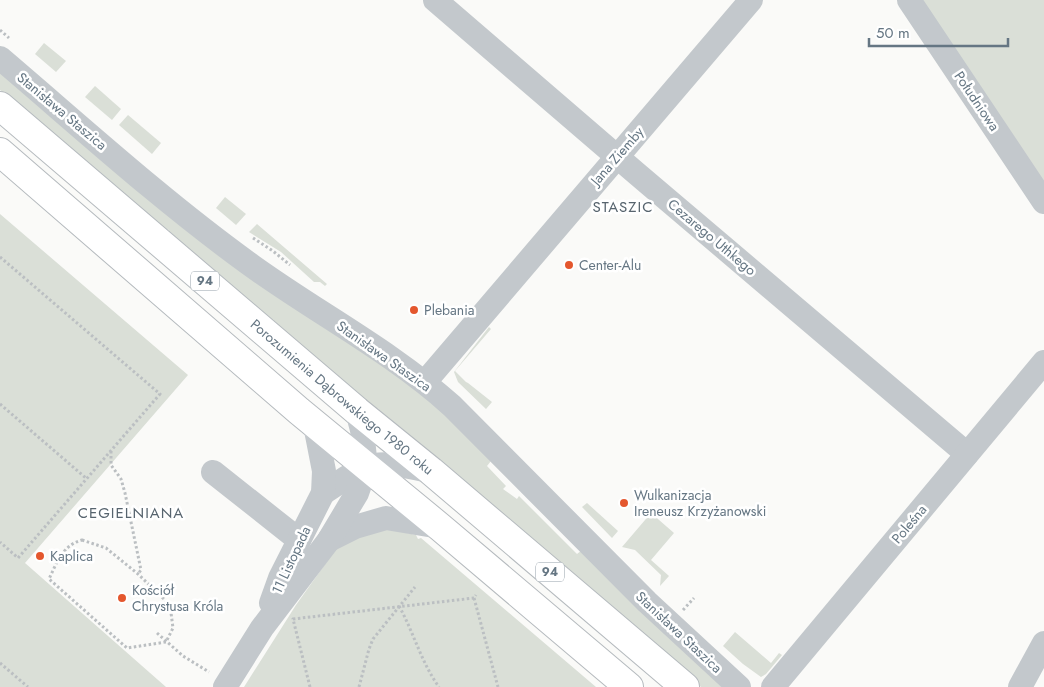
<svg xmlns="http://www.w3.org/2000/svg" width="1044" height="687" viewBox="0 0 1044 687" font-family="Jost,sans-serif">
<rect width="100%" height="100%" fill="#fafaf8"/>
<g fill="#dadfd7">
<path d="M916 0H1044V188Z"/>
<path d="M44 43 66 61 56 72 35 54Z"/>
<path d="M0 70 433 403 491 461 487 466 506 486 503 489 517 499 519 496 577 554 582 550 725 687H701L695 681 379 413V409L373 408 274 324V320L269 319 169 234V230L164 229 63 144V141L58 139 0 90Z"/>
<path d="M95 86 121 109 112 120 85 97Z"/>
<path d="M128 115 161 143 152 154 119 125Z"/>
<path d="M225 197 246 214 236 225 216 208Z"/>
<path d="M0 214 188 375 25 563 166 687H0Z"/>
<path d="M257 224 327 284 325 286 320 282H314L281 252 249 232Z"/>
<path d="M489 327 491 329 455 371 466 382 468 383 492 402 486 409 458 382 454 372Z"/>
<path d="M587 503 618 531 612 538 582 507Z"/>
<path d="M651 513 674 533 651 560 669 576 660 586 661 575 635 550 622 547Z"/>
<path d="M376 526 416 535 418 539 421 538 596 687H244L296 605 338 546Z"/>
<path d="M735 632 771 663 779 653 782 655 766 674 761 677 743 664 723 646Z"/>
</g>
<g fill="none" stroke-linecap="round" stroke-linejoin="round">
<g stroke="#b5babe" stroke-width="30">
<g id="major">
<path id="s1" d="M0 106 357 411 431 471 685 687"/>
<path d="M0 152 299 411 440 527 629 687"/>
</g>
</g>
<g stroke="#bbbfc2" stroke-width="3" stroke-dasharray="2.5 2.5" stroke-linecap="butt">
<path d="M0 30 9 38"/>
<path d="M253 238 273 251 290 265"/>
<path d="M0 257 160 394 18 558 0 542"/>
<path d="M0 404 87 479"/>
<path d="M111 451V465L121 479 125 493 141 570 138 574"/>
<path d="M82 540 106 548 138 574 170 605 173 628 166 642 127 648 49 579C57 562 63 545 82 540Z"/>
<path d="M474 598 498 687"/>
<path d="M399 606C414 633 421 662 439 687"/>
<path d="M683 610 694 598"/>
<path d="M157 633 183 656 209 672"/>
<path d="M0 663 28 687"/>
<path d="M310 687 293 619 474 598 476 595"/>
<path d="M359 687 369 649 373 639 415 587"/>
</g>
<g stroke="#c3c8cc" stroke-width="24">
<path d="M435 0 636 173 967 454"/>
<path d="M909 0 1044 202"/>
<path d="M0 58C81 127 161 200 248 263 315 312 390 350 452 406L647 602 739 687"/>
<path d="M425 382 751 0"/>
<path d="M213 472 299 540"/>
<path d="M323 493C336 485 351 473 366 467 386 460 411 468 431 471"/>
<path d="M329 540 355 527 386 518 440 527"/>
<path d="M271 603 280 578 323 493 324 471 315 425"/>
<path d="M225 687 262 628 329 540 357 493 366 467 362 430 357 411"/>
<path d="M773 687 1044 362"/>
<path d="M1020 687 1044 643"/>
</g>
<use href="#major" stroke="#fff" stroke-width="28"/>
</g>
<g fill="#e4572e" stroke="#fff" stroke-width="2">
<circle cx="569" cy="265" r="5"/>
<circle cx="414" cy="310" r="5"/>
<circle cx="624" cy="503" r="5"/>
<circle cx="40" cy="556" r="5"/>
<circle cx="122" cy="598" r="5"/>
</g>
<g text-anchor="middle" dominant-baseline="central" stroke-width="5" stroke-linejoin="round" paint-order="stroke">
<g fill="#fff" stroke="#939fa8" stroke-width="1">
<rect x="191" y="271.5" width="28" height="19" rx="4"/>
<rect x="536" y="562.5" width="28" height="19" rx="4"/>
</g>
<g font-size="12" font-weight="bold" fill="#657683">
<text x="205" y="281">94</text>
<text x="550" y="572">94</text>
</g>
<g font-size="14" fill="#657683" stroke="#fff">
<text transform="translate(977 101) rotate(56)">Południowa</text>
<text transform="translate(62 111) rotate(40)">Stanisława Staszica</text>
<text transform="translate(617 156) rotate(-49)">Jana Ziemby</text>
<text transform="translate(712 237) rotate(40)">Cezarego Uthkego</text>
<text transform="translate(384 356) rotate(35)">Stanisława Staszica</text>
<text stroke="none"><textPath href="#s1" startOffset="449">Porozumienia Dąbrowskiego 1980 roku</textPath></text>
<text transform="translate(909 524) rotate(-50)">Poleśna</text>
<text transform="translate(291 560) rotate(-65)">11 Listopada</text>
<text transform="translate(679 632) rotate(43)">Stanisława Staszica</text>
</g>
<g font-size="14" fill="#657683" stroke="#fff" text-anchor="start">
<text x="579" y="265">Center-Alu</text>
<text x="424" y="310">Plebania</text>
<text x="634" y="495">Wulkanizacja<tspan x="634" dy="16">Ireneusz Krzyżanowski</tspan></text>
<text x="50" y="556">Kaplica</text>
<text x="132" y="590">Kościół<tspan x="132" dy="16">Chrystusa Króla</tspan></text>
</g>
<g font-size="15" letter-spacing="1" fill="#57646e" stroke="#fff">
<text x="623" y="207">STASZIC</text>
<text x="131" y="513">CEGIELNIANA</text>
</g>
</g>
<path d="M869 38v8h139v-8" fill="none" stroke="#657683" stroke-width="2.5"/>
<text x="876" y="38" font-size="15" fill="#657683" stroke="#ffffff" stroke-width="4" paint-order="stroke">50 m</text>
</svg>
